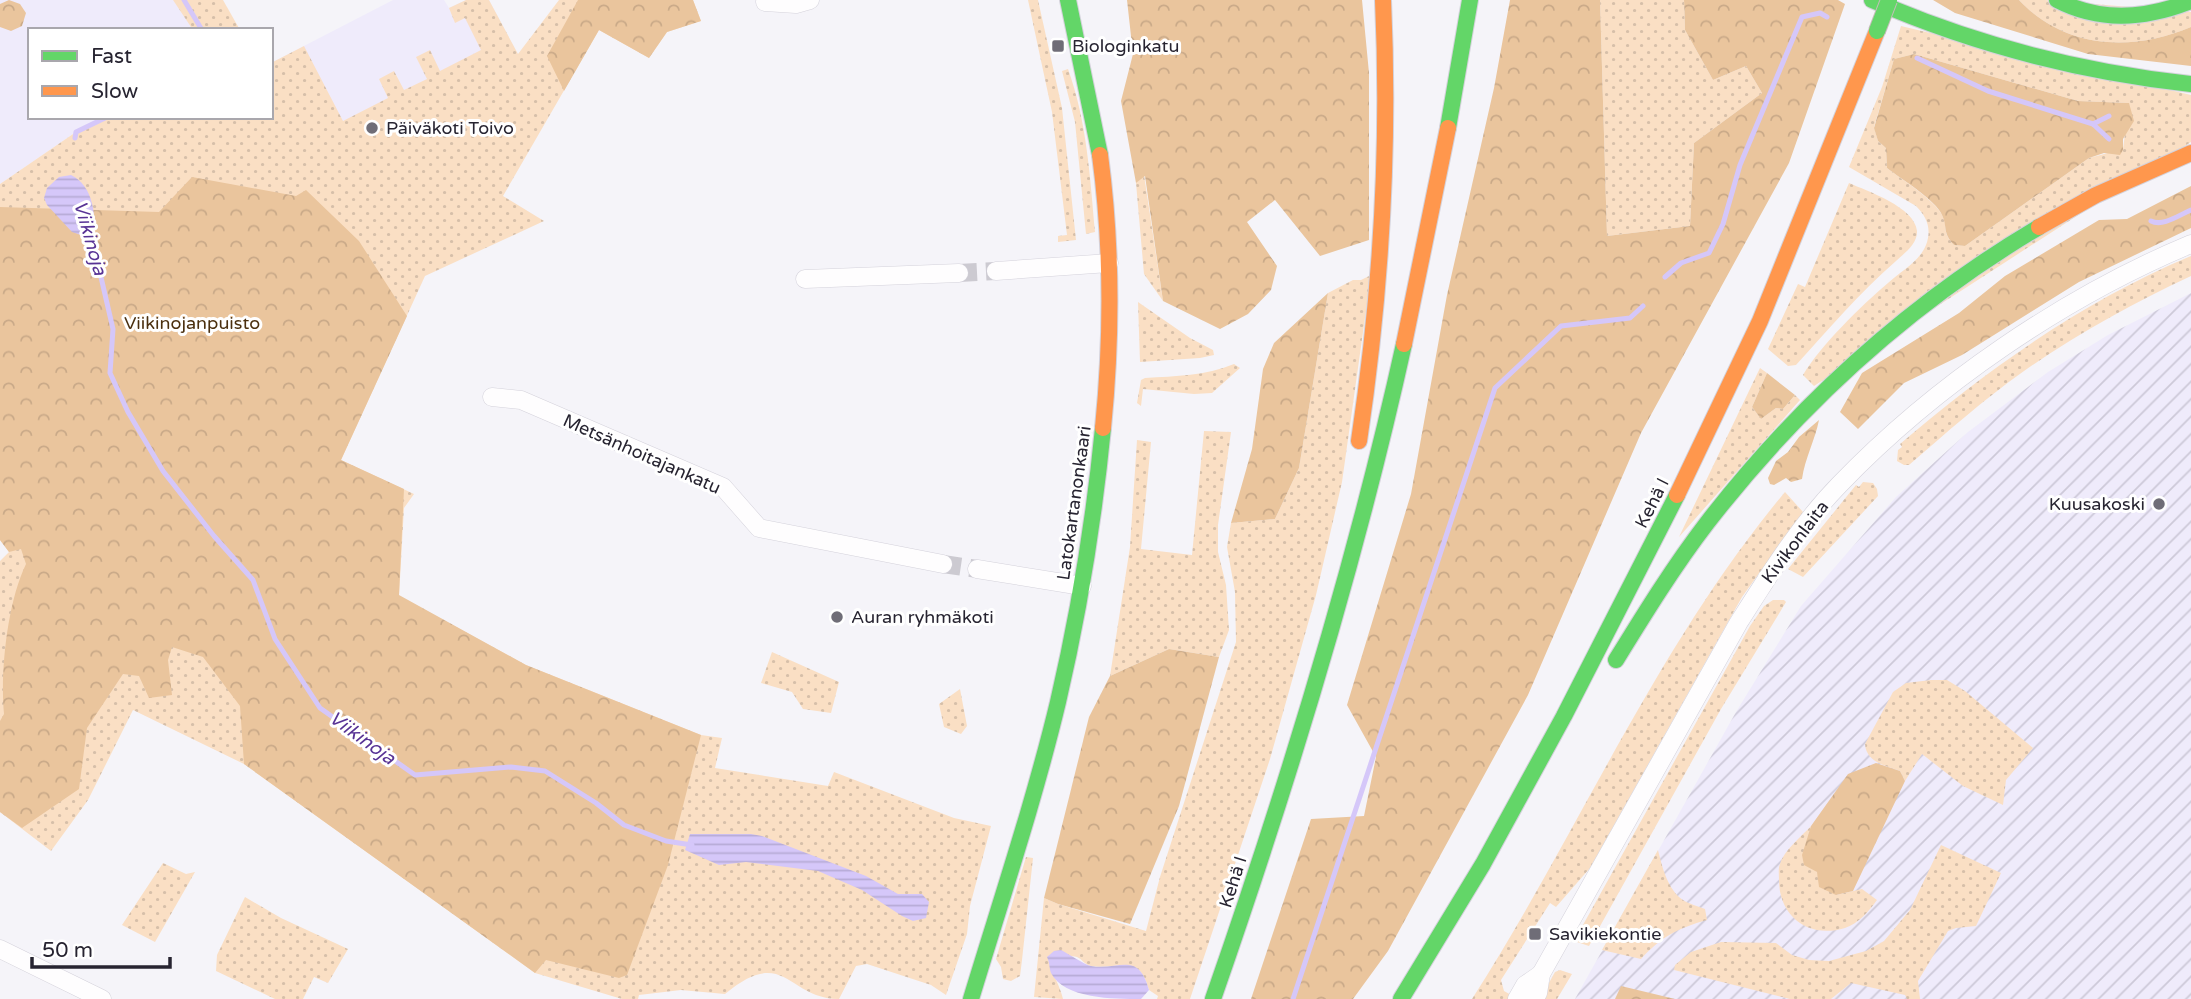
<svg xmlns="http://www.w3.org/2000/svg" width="2191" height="999" viewBox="0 0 2191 999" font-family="'Varela Round',sans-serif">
<defs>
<pattern id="industrial-furrows" width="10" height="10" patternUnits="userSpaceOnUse" patternTransform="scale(1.75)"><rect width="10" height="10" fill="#efebfb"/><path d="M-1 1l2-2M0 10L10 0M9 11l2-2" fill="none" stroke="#cdc9d8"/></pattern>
<pattern id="grass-dots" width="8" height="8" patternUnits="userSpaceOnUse" patternTransform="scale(1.75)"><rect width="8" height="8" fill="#fadfc4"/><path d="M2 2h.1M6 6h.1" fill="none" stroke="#d6bfa9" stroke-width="1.8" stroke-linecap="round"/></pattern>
<pattern id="forest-crowns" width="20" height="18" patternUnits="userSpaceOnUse" patternTransform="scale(1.75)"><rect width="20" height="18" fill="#eac59d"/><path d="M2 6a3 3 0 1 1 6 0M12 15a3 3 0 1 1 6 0" fill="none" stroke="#c9a988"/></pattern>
<pattern id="water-rules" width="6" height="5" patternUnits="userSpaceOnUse" patternTransform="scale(1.75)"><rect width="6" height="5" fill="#d5c7f9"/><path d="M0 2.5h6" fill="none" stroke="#b7abd6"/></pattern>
</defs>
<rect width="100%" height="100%" fill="#f5f4f9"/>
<g fill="#efebfb">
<path d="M0 0H183L201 30H30V117H107L76 132 0 184Z"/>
<path d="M393 0H444L449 8 466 0H489L518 55 400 203 271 63Z"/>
</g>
<path fill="url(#industrial-furrows)" d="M2191 293V999H1575L1736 712 1801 606 1896 497 1968 432 2048 372 2108 335Z"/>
<g fill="url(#grass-dots)" fill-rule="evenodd">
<path d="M173 0H223L240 30H193Z"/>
<path d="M466 0H489L518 54 559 0H693L701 21 667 32 649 58 599 30 503 196 544 221 425 276 341 460 414 494 404 508 399 596 526 665 701 735 722 738 715 768 828 786 834 772 954 818 991 826 970 906 967 934 946 995 931 985 867 964 856 966 839 999C787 999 785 944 725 994L681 990 639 995 638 999H622L535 973 244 764 133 710 88 800 51 851 0 812V561L9 552 0 540V184L76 132 107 117H271V63L304 46 343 121 388 98 379 79 394 71 404 90 427 79 416 57 430 50 440 71 481 50 465 18 455 23 449 8Z"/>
<path d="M1028 0H1038L1062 108 1076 240 1058 242V236L1067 235 1052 112Z"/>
<path d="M1600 0H1684L1685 30 1713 80 1746 66 1762 93 1694 143 1690 226 1607 236Z"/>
<path d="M2019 0H2045L2191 12V27C2132 52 2065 49 2019 0Z"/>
<path d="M1901 26 2191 95V142L1814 386 1803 375C1821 345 1861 306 1888 283 1901 271 1919 262 1926 245 1932 229 1927 217 1916 206L1849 167 1882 87ZM1914 54 2078 101 2129 103 2123 149 2089 158 1965 246 1954 245C1941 231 1949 229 1942 215 1935 200 1901 179 1887 168L1886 148 1878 141 1874 127 1894 59Z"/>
<path d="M1068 69C1087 122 1090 177 1095 232L1086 234 1075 122 1062 71Z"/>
<path d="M1144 175 1163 301 1144 274 1136 183Z"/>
<path d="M1849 183C1867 191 1915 207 1917 231 1918 243 1905 253 1896 261 1859 293 1829 329 1796 365L1788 366 1768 349 1798 284 1805 287Z"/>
<path d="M2191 256V276C2133 303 2077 334 2024 371 1983 400 1946 433 1909 465H1904L1897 461 1898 450 1902 447 1900 444C1988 369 2083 301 2191 256Z"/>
<path d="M1371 275 1342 482 1316 595 1270 759 1190 999H1157L1158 996 1149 990C1139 952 1119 970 1091 966 1085 965 1082 959 1077 957 1070 954 1057 960 1050 961 1052 975 1060 985 1063 999L1034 997 1044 898 1058 904 1146 931 1160 877 1236 642 1235 592 1227 547 1231 523 1275 519 1299 468 1328 293 1353 280H1361Z"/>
<path d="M1138 302 1190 338 1213 350 1214 355 1200 358 1140 362Z"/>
<path d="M1234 364 1240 368 1212 393 1194 394 1143 389 1141 406 1137 403 1141 380 1145 378C1176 376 1205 376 1234 364Z"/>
<path d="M1760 368 1767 373 1752 407 1761 419 1776 408 1783 409 1795 395 1800 400 1679 537Z"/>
<path d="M1204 431 1231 432 1218 525V552L1226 585 1229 630 1219 657 1169 649 1110 676 1130 547 1137 440 1151 442 1141 549 1192 555Z"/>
<path d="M1863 482 1873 483 1877 489 1878 496 1803 577 1788 569 1847 496 1856 485 1859 487Z"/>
<path d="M1785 492 1803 512 1742 597 1590 868 1556 907 1550 903 1501 980 1504 991 1513 996 1511 999H1472C1579 832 1657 645 1785 492Z"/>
<path d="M1773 600H1784L1786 602 1721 709 1589 946 1574 941 1750 626 1764 606Z"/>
<path d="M772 652 839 682 831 713 803 709 792 692 761 683Z"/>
<path d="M1931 680H1947L1965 691 2033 748 2006 780 2003 805 1963 786 1922 754 1905 781 1900 771C1886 766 1866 762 1865 744L1893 692 1906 683Z"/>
<path d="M960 689 967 726 961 734 944 727 939 704Z"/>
<path d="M1811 826 1803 855 1836 895 1862 889 1877 900C1869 911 1858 924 1845 928 1809 939 1779 917 1779 880 1779 875 1778 868 1780 864 1784 850 1801 837 1811 826Z"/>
<path d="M1941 845 2001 873 1976 926 1956 928 1948 931 1918 981 1920 999H1907L1905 995 1851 983 1831 999H1790L1674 970 1675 965 1691 952 1721 942 1776 943 1792 955 1809 960 1829 961 1866 951 1884 941 1910 910Z"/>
<path d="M1658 850C1662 867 1668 890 1683 900 1689 904 1698 906 1705 909L1707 920C1678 928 1661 937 1641 959L1602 950Z"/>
<path d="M1026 857 1033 858 1022 960 1020 976 1011 981 1003 979 1001 967 996 959Z"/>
<path d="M163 863 186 874 195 872 155 942 122 925Z"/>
<path d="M245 897 281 918 348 949 328 983 314 977 303 999H275L216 971 217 955Z"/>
<path d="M1560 970 1572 974 1557 999H1540L1555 972Z"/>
</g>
<g fill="url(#forest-crowns)">
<path d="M9 0 20 4 26 13 22 26 11 31 0 27V4Z"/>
<path d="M578 0H693L701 21 667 32 649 58 599 30 564 91 547 56Z"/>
<path d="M1127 0H1362L1369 73V240L1320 256 1275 200 1247 222 1277 266 1271 290 1248 314 1220 329 1163 301 1145 176 1136 183 1121 101 1133 54Z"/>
<path d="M1510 0H1600L1607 236 1690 226 1694 143 1762 93 1746 66 1713 80 1685 30 1684 0H1838L1845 4 1789 163 1641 433 1528 695 1388 951 1353 999H1251L1311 819 1364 816 1376 757 1347 705 1411 494 1447 295 1494 88Z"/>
<path d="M1933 0H2019C2065 49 2132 52 2191 27V66L2088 54 1955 13Z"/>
<path d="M1914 54 2078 101 2129 103 2134 121 2123 139V150L2120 155 2104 153 2089 158 1965 246 1954 245C1942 232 1948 228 1942 215 1936 200 1901 179 1887 168L1886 148 1878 141 1874 128 1894 59Z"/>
<path d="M192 177 296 196 306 190 359 241 407 316 341 460 404 489 399 595 526 665 701 735 668 865 627 975 619 978 546 960 535 973 244 764 240 706 203 657 172 647 168 660 172 695 149 698 139 676 123 674 87 728 79 789 22 828 0 812V721L4 714C0 673 7 603 26 564L21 549 9 552 0 540V207L159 212Z"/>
<path d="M2191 186V228L2079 282 1962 355 1904 383 1858 429 1840 412 1862 373 1959 313 2005 276 2099 220 2127 219Z"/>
<path d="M1328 293 1299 468 1275 519 1231 523 1252 449 1263 369 1274 343Z"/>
<path d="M1767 373 1795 395 1783 409 1776 408 1761 419 1752 407Z"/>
<path d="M1819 420C1815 440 1805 458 1802 479L1791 482 1786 478 1774 485 1770 484 1768 478 1776 461 1788 452 1799 437Z"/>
<path d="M1169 649 1219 657 1179 806 1130 924 1058 904 1044 898 1089 717 1110 676Z"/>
<path d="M1876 763 1900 771 1905 781 1853 891 1836 895 1819 887 1817 872 1804 865 1802 855 1811 826 1848 774Z"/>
<path d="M1621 986 1675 999H1615Z"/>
</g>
<g fill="url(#water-rules)">
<path d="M71 175C93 185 97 217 93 239L72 232 47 205 44 198 47 188 59 177Z"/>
<path d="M690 834H751L762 836 866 876 898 894H922L929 902 926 918 913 921 902 916 862 890 818 871 746 862 719 865 685 850Z"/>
<path d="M1061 950C1069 954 1083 964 1091 966 1119 971 1138 950 1149 990L1141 999C1114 999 1064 999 1051 973 1049 968 1050 963 1047 957L1054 951Z"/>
</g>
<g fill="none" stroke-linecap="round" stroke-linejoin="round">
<g stroke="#d5c7f9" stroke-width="5">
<path d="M184 0 202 30"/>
<path d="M1917 58 1988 91 2093 124 2109 116"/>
<path d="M2093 124 2109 139"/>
<path d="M75 138 76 132 107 117"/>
<path d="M2151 221C2163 227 2179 215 2191 210"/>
<path d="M91 234 113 329 110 373 128 412 163 471 214 536 253 580 275 639 320 708 415 775 511 767 545 771 596 803 624 825 666 841 692 845"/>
<path d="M1665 277 1681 263 1709 253 1723 224 1740 165 1802 17 1820 13 1827 17"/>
<path d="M1293 999 1495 388 1561 326 1630 318 1643 306"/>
</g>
<g stroke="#cccad1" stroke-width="18" stroke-dasharray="18 9" stroke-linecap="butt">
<path d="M959 273 996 271"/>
<path d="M943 564 977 569"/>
</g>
<g stroke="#d4d2db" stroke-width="19">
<g id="street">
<path d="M765 2 796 4 810 0"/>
<path d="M996 271 1109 263"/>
<path d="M805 279 959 273"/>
<path d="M492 397 521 400 723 487 759 528 943 564"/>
<path d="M977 569 1082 586"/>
<path d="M0 949 102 999"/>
<path d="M1517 999 1525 985 1541 974"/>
<path d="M1534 999 1538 993 1541 974 1739 622C1769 575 1800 525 1839 485 1935 385 2064 297 2191 244"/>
</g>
</g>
<g stroke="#d4d2db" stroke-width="18">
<g id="fast">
<path d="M1068 0 1100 155"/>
<path d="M1872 0C1975 45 2080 72 2191 84"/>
<path d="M2057 0C2101 23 2146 19 2191 1"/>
<path d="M1448 128 1470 0"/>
<path d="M1616 660C1645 613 1674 566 1707 523 1800 403 1909 304 2039 227"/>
<path d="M971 999C1001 900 1034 802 1058 702 1079 612 1094 520 1103 428"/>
<path d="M1213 999C1288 784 1355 566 1404 344"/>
<path d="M1401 999 1483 864 1564 716 1677 495"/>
</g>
</g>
<g stroke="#d4d2db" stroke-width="18">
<g id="slow">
<path d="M1100 155C1112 245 1112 338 1103 428"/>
<path d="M2039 227 2096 195 2191 153"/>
<path d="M1404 344 1448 128"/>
<path d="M1359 441C1381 294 1390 149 1383 0"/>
<path d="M1677 495 1760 321 1877 31"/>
</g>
</g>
<use href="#street" stroke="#fefdfe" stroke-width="18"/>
<use href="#fast" stroke="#63d668" stroke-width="16"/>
<use href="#slow" stroke="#ff974d" stroke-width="16"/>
<g stroke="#c5bdb9" stroke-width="18" stroke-linecap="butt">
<path id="fast-bridge" d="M1877 31 1889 0"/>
</g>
<use href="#fast-bridge" stroke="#63d668" stroke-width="16"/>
</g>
<g fill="#6f6d77" stroke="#fff" stroke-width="2.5">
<rect x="1051" y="39" width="14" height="14" rx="3.5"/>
<circle cx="372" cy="128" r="7"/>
<circle cx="2159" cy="504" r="7"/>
<circle cx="837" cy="617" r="7"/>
<rect x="1528" y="927" width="14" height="14" rx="3.5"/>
</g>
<g text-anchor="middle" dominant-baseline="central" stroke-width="6" stroke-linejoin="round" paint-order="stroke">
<g font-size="18" fill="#272431" stroke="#fff" text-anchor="start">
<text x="1072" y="46">Biologinkatu</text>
<text x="386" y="128">Päiväkoti Toivo</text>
<text x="2145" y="504" text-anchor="end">Kuusakoski</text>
<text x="851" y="617">Auran ryhmäkoti</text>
<text x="1549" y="934">Savikiekontie</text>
</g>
<g font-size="18" fill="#4b300f" stroke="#fff">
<text x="192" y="323">Viikinojanpuisto</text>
</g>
<g font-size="18" fill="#272431" stroke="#fff">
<text transform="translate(642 454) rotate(24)">Metsänhoitajankatu</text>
<text transform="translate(1074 503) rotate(-82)">Latokartanonkaari</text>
<text transform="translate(1652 503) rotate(-63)">Kehä I</text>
<text transform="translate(1795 542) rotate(-53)">Kivikonlaita</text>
<text transform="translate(1233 882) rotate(-72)">Kehä I</text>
</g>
<g font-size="19" font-style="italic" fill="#583395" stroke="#fff">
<text transform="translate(90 238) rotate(74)">Viikinoja</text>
<text transform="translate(362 738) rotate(36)">Viikinoja</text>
</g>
</g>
<rect x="28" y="28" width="245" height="91" fill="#ffffff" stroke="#a9a7ad" stroke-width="2"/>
<rect x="42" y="51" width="35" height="10" fill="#63d668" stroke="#a9a7ad" stroke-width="2"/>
<text x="91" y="63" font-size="21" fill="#272431">Fast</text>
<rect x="42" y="86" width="35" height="10" fill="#ff974d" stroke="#a9a7ad" stroke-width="2"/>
<text x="91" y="98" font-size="21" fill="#272431">Slow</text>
<path d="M32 957v10h138v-10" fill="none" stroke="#272431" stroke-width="3.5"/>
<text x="42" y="957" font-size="21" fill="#272431" stroke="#ffffff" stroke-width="5" paint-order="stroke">50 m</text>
</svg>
